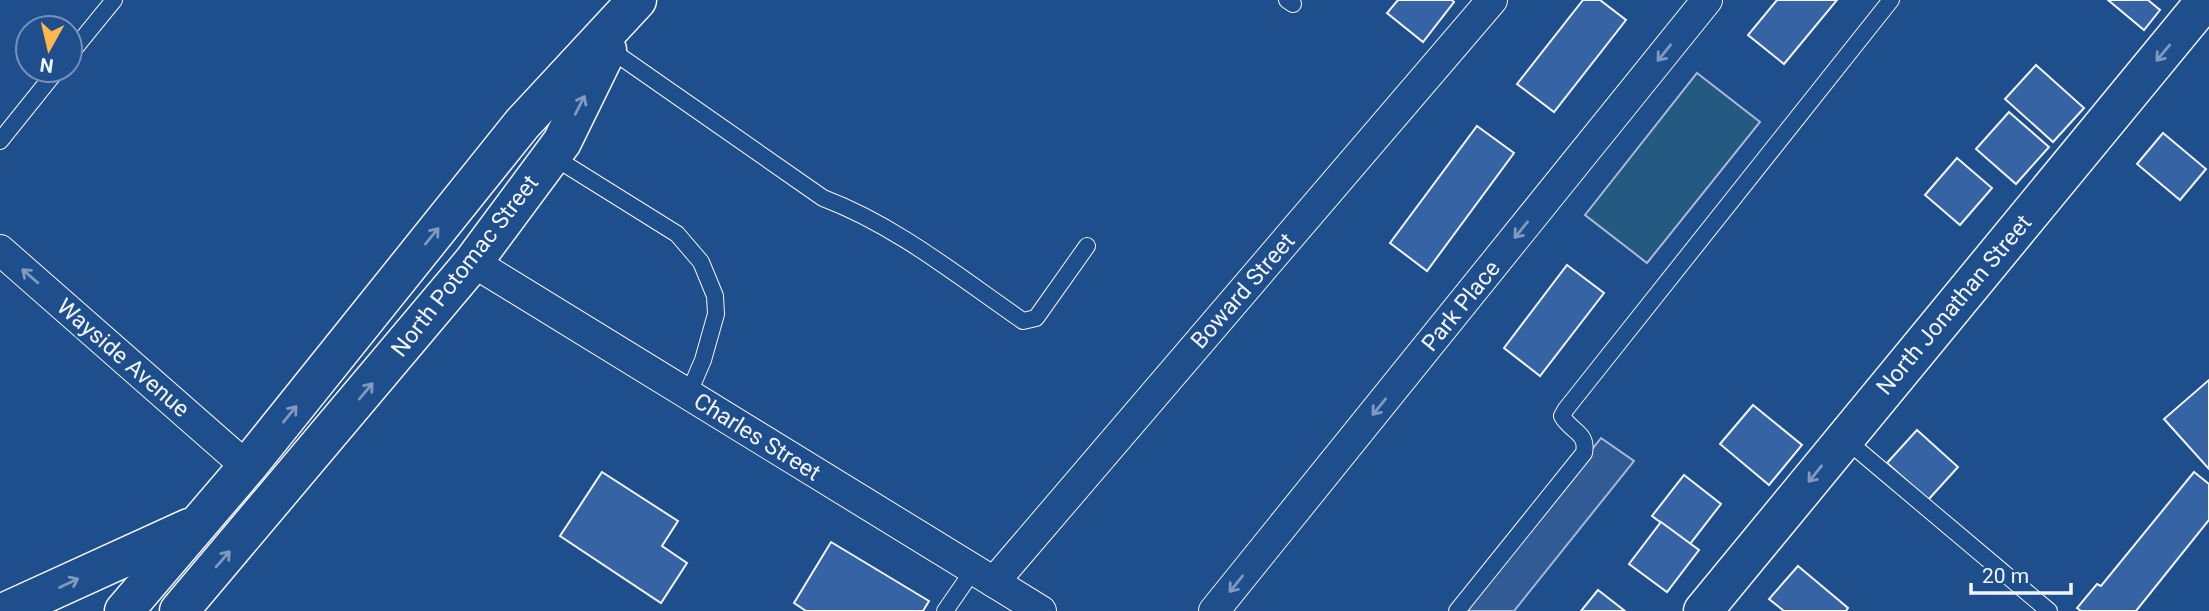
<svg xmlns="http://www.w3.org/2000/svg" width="2209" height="611" viewBox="0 0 2209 611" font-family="Roboto,sans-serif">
<rect width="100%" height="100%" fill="#1f4e8c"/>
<path fill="#245a82" stroke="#a8bbd7" stroke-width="2" d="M1697 73 1760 122 1647 263 1585 215Z"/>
<path fill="#305b95" stroke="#a8bbd7" stroke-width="2" d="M1601 438 1634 461 1514 611H1465Z"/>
<g fill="#3563a3" stroke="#f2f6ff" stroke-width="2">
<path d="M1398 0H1452L1454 2 1423 42 1387 13Z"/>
<path d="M1583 0H1600L1626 20 1554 112 1517 84Z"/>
<path d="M1777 0H1837L1784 64 1748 35Z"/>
<path d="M2108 0H2148L2160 10 2144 30Z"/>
<path d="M2036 65 2084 108 2053 142 2005 99Z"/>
<path d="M2009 112 2049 147 2016 184 1976 149Z"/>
<path d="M1477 126 1514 153 1427 271 1390 243Z"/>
<path d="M2163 133 2206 169 2180 200 2137 164Z"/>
<path d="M1957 158 1992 188 1960 225 1925 195Z"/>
<path d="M1567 265 1604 293 1540 376 1504 348Z"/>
<path d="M2209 380V469L2164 419Z"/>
<path d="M1753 405 1802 445 1769 485 1720 444Z"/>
<path d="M1917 430 1958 467 1928 500 1887 463Z"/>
<path d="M602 472 678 521 662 546 687 563 661 603 560 536Z"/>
<path d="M2194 472 2209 484V520L2136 611H2081L2077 608 2097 584 2101 586Z"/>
<path d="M1684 475 1721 504 1690 544 1652 516Z"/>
<path d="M1661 522 1699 550 1667 592 1629 564Z"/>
<path d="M831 542 929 601 923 611H806L794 603Z"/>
<path d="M1798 566 1848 608 1846 611H1784L1769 599Z"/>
<path d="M1598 590 1625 611H1581Z"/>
</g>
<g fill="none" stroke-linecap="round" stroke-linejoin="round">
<g stroke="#f2f6ff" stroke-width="18">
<g id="lane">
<path d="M1287 0 1293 4"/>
<path d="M608 48 823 198C897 226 959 277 1023 321L1036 318 1087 246"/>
<path d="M70 54 114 0"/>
<path d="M0 141 57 70"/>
<path d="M552 156 677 234 701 262 715 296 716 314 703 360 688 395"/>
<path d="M1845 439 2049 611"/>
<path d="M945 611 974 569"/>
<path d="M1457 611 1584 453C1588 432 1571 432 1562 416L1566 409 1891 0"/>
</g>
</g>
<g stroke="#f2f6ff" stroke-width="32">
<g id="street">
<path d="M0 250 247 467"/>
<path d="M473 262 1041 611"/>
<path d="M994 582 1492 0"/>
<path d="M1214 611 1707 0"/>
</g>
</g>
<g stroke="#f2f6ff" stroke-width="41">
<g id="secondary">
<path d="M7 611 189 528"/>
<path d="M124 611 247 467 522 124 637 0"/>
<path d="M179 611 473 262 562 142 607 50"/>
<path d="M1703 611 2206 0"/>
</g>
</g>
<use href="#lane" stroke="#1f4e8c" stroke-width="16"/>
<use href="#street" stroke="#1f4e8c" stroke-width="30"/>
<use href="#secondary" stroke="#1f4e8c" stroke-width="38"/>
</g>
<defs><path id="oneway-shaft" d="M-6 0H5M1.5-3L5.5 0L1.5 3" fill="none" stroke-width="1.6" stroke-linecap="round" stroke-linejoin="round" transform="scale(1.75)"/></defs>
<g stroke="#7e9ac0">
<use href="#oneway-shaft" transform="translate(1664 53) rotate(129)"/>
<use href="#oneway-shaft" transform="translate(2163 53) rotate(130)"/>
<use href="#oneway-shaft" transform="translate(580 105) rotate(-63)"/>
<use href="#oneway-shaft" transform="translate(1521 230) rotate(129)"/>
<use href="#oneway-shaft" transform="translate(432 236) rotate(-51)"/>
<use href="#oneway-shaft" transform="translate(30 276) rotate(-139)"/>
<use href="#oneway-shaft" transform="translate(366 391) rotate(-50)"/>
<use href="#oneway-shaft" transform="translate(1379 407) rotate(129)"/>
<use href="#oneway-shaft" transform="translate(290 414) rotate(-51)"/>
<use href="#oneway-shaft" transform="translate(1815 474) rotate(129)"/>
<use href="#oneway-shaft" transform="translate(223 559) rotate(-49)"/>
<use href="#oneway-shaft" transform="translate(69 583) rotate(-25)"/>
<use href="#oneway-shaft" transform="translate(1236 584) rotate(129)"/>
</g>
<g text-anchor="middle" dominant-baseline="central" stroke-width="5" stroke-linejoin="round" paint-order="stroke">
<g font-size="23" fill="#f2f6ff" stroke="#1f4e8c">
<text transform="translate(465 266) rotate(-52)">North Potomac Street</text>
<text transform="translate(1243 291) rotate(-49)">Boward Street</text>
<text transform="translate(1954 305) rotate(-50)">North Jonathan Street</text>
<text transform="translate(1461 306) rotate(-51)">Park Place</text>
<text transform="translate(123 358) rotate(41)">Wayside Avenue</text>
<text transform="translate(757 437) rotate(32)">Charles Street</text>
</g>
</g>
<g transform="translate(49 49) rotate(188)"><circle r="33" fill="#1f4e8c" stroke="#7391ba" stroke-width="2"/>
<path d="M0-5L12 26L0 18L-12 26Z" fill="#ffb74d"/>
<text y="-10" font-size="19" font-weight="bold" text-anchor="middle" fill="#f2f6ff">N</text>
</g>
<path d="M1971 583v10h100v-10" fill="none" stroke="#f2f6ff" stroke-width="3.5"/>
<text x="1982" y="583" font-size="21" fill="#f2f6ff" stroke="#1f4e8c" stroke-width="5" paint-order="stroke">20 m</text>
</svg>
